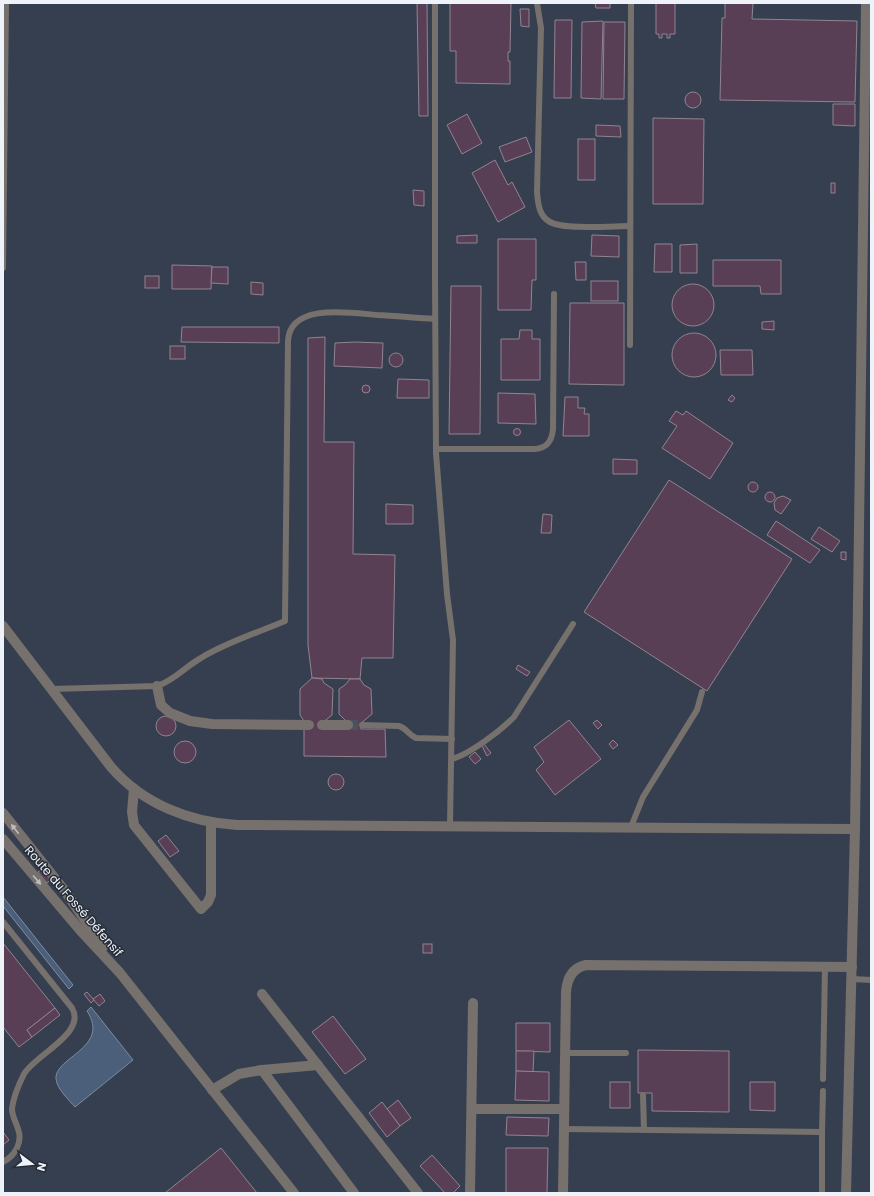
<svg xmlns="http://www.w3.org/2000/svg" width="874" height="1196" viewBox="0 0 874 1196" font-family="Poppins,sans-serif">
<rect width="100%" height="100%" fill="#303641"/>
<rect fill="#363f50" x="3" y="3" width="868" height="1190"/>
<g fill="#4b5f7a" stroke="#7c8ba0">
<path d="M3 897 73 985 69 989 3 906Z"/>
<path d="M91 1007 133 1060 75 1107C69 1100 57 1089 56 1079 54 1057 111 1048 87 1011Z"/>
</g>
<g fill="#593f56" stroke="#90848f">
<path d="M417 3H427L428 116H419Z"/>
<path d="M450 3H511L510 52H508V61H510V84L456 83V51H450Z"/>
<path d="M595 3H610V8H596Z"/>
<path d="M656 3H675V34H670V38H667V34H662V38H659V34H656Z"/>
<path d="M725 3H753L752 19 857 21 855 102 720 100 722 18H725Z"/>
<path d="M520 9H529V27L521 26Z"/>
<path d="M555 20H572L571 98H554Z"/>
<path d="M603 21 601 99 581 98 582 22Z"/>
<path d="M604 22H625L624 99H603Z"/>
<circle cx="693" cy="100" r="8"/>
<path d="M833 104H855V126L833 125Z"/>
<path d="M467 114 482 143 462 154 447 125Z"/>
<path d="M653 118 704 119 703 204H653Z"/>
<path d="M596 125 620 126 621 137 596 136Z"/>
<path d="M526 137 532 152 505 162 499 147Z"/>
<rect x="578" y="139" width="17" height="41"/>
<path d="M495 160 508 185 512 182 525 207 498 222 472 173Z"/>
<rect x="831" y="183" width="4" height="10"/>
<path d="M413 190 424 191V206L414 205Z"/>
<path d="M477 235V243H457V236Z"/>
<path d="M592 235 619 236V257L591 256Z"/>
<path d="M498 239H536V280H532L531 310H498Z"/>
<path d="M655 244H672V272H654Z"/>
<path d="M697 244V273H680V245Z"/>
<path d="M713 260H781V294H761L760 286H713Z"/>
<path d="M575 262H586V280H576Z"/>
<path d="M172 265 212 266 211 289H172Z"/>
<path d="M212 267H228V284L211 283Z"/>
<rect x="145" y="276" width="14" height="12"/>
<rect x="591" y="281" width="27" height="20"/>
<path d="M251 282 263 283V295L251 294Z"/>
<circle cx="693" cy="305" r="21"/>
<path d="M451 286H481L480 434H449Z"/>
<path d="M570 303H624V385L569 384Z"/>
<path d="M774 321V330L762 329V322Z"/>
<path d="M182 327H279V343L181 342Z"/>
<path d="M520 330H532V339H540V380H501V339H519Z"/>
<circle cx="694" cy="355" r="22"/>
<path d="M325 337 324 442H354L353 554 395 555 393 658H362L360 679 312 678 308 645V338Z"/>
<path d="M355 342 383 343 382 368 334 366 335 343Z"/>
<rect x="170" y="346" width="15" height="13"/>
<path d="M720 350H752L753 375H721Z"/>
<circle cx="396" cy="360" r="7"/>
<path d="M398 379 429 380V398H397Z"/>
<circle cx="366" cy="389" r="4"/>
<path d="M498 393 535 394 536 424 498 423Z"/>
<path d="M732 395 735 398 732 402 728 400Z"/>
<path d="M565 397H578V408H585L584 414H589V436H563Z"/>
<path d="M676 411 683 415 686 411 733 443 710 479 662 448 677 426 669 421Z"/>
<circle cx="517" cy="432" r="3.5"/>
<path d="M613 459 637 460V474H613Z"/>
<path d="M669 480 792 559 707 691 584 612Z"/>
<circle cx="753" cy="487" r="5"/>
<circle cx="770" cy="497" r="5"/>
<path d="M783 496 791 500 781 514 775 510 774 503 777 498Z"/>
<path d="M386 504 413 505V524H386Z"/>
<path d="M543 514 552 515 551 533H541Z"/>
<path d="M776 521 820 550 810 563 767 535Z"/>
<path d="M819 527 840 541 832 552 811 539Z"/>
<path d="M841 552H846V560L841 559Z"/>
<path d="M518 665 530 672 527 676 516 669Z"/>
<path d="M312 678 322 679 324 683 333 689 332 715 321 724H349L339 714V689L345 685 350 679H360L364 685 371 689 372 714 360 724 361 729H385L386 757 304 756V721L300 715V689Z"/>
<circle cx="166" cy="726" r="10"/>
<path d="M569 720 601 759 555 795 536 770 544 762 534 747Z"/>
<path d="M597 720 602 725 598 729 593 723Z"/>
<path d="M613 740 618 745 613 749 609 744Z"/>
<circle cx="185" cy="752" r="11"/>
<path d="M484 744 491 753 487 756 482 746Z"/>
<path d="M475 752 481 759 475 764 469 757Z"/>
<circle cx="336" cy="782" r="8"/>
<path d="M166 835 179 851 170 857 158 841Z"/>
<path d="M42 869 51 880 47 883 38 872Z"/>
<path d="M3 943 55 1008 27 1030 32 1037 19 1047 3 1027Z"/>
<rect x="423" y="944" width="9" height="9"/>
<path d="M87 992 94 1000 91 1003 84 994Z"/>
<path d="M100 994 105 1001 99 1006 93 999Z"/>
<path d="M55 1008 60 1015 32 1037 27 1030Z"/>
<path d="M333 1016 366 1059 345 1074 312 1032Z"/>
<path d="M516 1023H550V1052L516 1051Z"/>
<path d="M638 1050 729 1051V1112L652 1111V1093H638Z"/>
<path d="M516 1051H534L533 1072 516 1071Z"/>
<path d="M516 1071 549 1072V1101L515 1100Z"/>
<rect x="610" y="1082" width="20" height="26"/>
<path d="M750 1082H775V1111L750 1110Z"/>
<path d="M398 1100 411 1118 400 1126 387 1109Z"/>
<path d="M382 1102 400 1126 387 1137 369 1113Z"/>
<path d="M507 1117 549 1118 548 1136 506 1135Z"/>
<path d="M3 1132 9 1140 3 1145Z"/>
<path d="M221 1148 257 1193H165Z"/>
<path d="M506 1148H548L547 1193H506Z"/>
<path d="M432 1155 460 1186 453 1193H445L420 1166Z"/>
</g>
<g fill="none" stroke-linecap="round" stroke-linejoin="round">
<path stroke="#4c525d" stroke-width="10" stroke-dasharray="10 5" stroke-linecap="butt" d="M348 725H362"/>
<g stroke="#76716c" stroke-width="6">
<path d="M435 3V280L436 453 447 594 453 640 450 826"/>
<path d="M537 3 541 28 537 192C538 204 539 216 550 222 564 230 613 226 630 226"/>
<path d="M3 268 6 3"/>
<path d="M630 345 631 3"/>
<path d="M436 449H535C547 448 552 441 553 429L554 294"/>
<path d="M52 689 157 686C174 681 186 666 201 658 227 642 257 633 285 621L288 341C290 302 352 313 377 315 397 316 416 318 435 319"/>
<path d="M362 725 399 726C406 728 409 735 416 738L452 739"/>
<path d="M452 759C470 754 500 731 514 717L573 624"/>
<path d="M631 827 643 797 697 710 702 692"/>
<path d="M3 922 72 1008C87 1033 35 1055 24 1074 19 1084 13 1098 12 1109 12 1116 16 1122 18 1129 23 1142 15 1156 3 1162"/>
<path d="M852 979 871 980"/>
<path d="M565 1053H626"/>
<path d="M823 1079 825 966"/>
<path d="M643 1095 644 1130"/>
<path d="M564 1129 822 1132V1193"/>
<path d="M822 1132 823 1091"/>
</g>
<g stroke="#76716c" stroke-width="10">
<path d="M3 626 111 767C143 804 189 822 237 825L855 829 866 3"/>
<path d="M157 686 161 705 170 713 190 721 212 724 309 725"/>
<path d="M322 725H348"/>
<path d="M134 789 132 812 134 825 201 909 208 902 211 895V822"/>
<path d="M3 813 65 891 103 947"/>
<path d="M3 839 80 930 120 973 294 1193"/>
<path d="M262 994 418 1193"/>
<path d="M262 1070 318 1065"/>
<path d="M212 1090 239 1074 262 1070 354 1193"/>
<path d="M472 1109H564"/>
<path d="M470 1193 473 1003"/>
<path d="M563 1193 566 992C567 979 572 968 586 965L852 967"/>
<path d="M846 1193 855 829"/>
</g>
</g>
<defs><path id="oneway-solid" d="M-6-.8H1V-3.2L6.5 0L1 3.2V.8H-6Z"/></defs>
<g fill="#bebec1">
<use href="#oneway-solid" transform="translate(15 829) rotate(-128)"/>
<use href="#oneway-solid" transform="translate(37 880) rotate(49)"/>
</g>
<g text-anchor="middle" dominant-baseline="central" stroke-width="3" stroke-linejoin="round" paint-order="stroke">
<g font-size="12" fill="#eef2f9" stroke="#262c37">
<text transform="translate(74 901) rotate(49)">Route du Fossé Défensif</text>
</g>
</g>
<rect width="874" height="1196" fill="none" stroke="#eef2f9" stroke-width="8"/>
<g transform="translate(32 1164) rotate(106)" stroke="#262c37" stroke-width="3" paint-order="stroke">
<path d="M0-3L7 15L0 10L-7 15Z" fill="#eef2f9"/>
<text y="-6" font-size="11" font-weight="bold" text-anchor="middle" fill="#eef2f9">N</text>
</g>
</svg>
